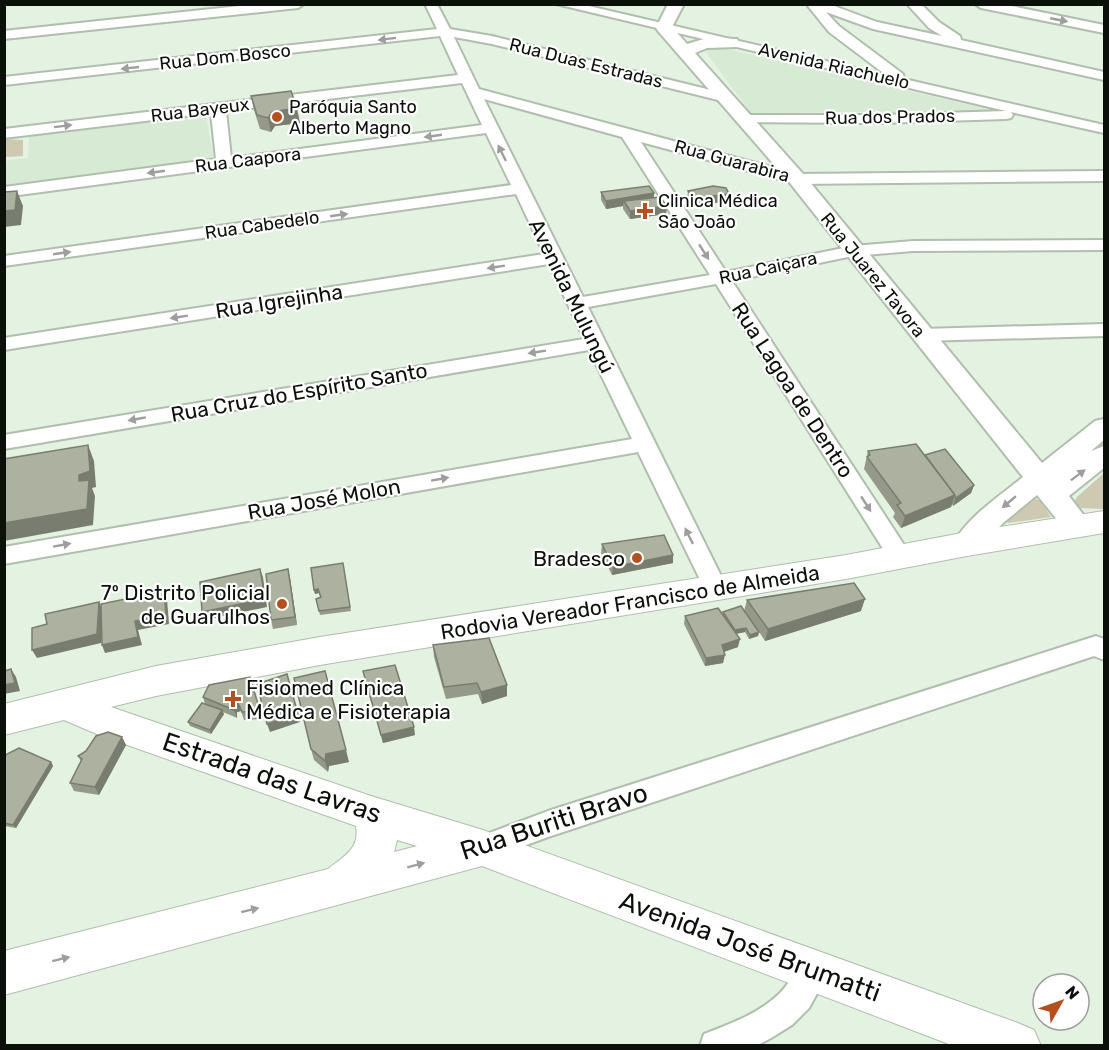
<svg xmlns="http://www.w3.org/2000/svg" width="1109" height="1050" viewBox="0 0 1109 1050" font-family="Rubik,sans-serif">
<rect width="100%" height="100%" fill="#e4f2e2"/>
<g fill="#d7ead3">
<path d="M718 47 996 111 751 113 705 51Z"/>
<path d="M206 115 213 156 202 159 5 185 4 161 28 158 29 135Z"/>
</g>
<g fill="#cdcab1">
<path d="M5 139 23 140V156L5 157Z"/>
<path d="M1104 473V509L1078 508 1074 503 1077 497Z"/>
<path d="M1034 498 1040 501 1051 517 1008 523 1005 519Z"/>
</g>
<g fill="none" stroke-linecap="round" stroke-linejoin="round">
<g stroke="#b0beae" stroke-width="4">
<g id="minor">
<path d="M258 4H304L298 8 4 39V31Z"/>
<path d="M425 4H437L450 29 492 36 731 95 733 98 726 102 492 44 454 37 479 89 797 174 1104 171V181L797 184 641 142 726 272 853 246 913 241 1104 240V250L913 251 853 256 732 281 908 551 912 557 908 563 900 566 892 563 716 284 588 307 727 588 723 594 715 597 707 594 638 452 4 564V547L632 439 589 350 4 449V435L584 339 549 264 4 350V338L544 254 516 194 4 266V256L511 185 486 133 4 197V187L216 159 211 113 4 138V129L458 75 440 36 4 85V77L437 29ZM462 83 482 125 231 158 226 111ZM484 99 622 137 710 275 583 297Z"/>
<path d="M556 4H580L886 75 829 32 808 6 829 4 877 22 942 36 929 28 907 4H921L939 22 960 36 961 40 1104 72V80L873 29 826 12 839 26 903 74 904 79 1104 125V133L1011 112 1013 115 1011 118 1006 119 879 123 744 122 739 121 737 118 739 115H879L1006 111Z"/>
<path d="M975 4H1002L1104 25V33L981 8Z"/>
<path d="M1104 324V336L922 341 915 339 913 335 915 331 922 329Z"/>
<path d="M1096 636 1104 639V660L1094 656 548 837 483 861 473 857 469 848 473 839 548 811Z"/>
<path d="M813 957 824 961 829 972 809 1008 792 1025 771 1038 756 1046H700L704 1034C730 1024 758 1014 779 994 792 982 797 963 813 957Z"/>
</g>
</g>
<g stroke="#b0beae" stroke-width="4">
<path id="tertiary" d="M668 4H684L672 27 687 44 707 38 737 39 739 43 737 47 707 48 695 53 804 175 1042 463 1095 421 1104 419V440L1091 451 1104 446V468L1069 496 1092 526 1088 533 1078 536 1068 533 1037 495 1003 523 977 551 967 555 957 551 953 544C968 516 999 497 1023 477L790 183 658 31 656 28Z"/>
</g>
<g stroke="#b0beae" stroke-width="2">
<path id="secondary" d="M1104 511V533L967 556 846 579 320 665 156 696 111 707 371 796 483 830 1018 1023 1034 1030 1041 1046H954L482 866 4 995V951L328 869C344 856 360 849 356 826L99 735 64 720 4 735V704L156 666 320 637 846 555 967 532ZM397 840 417 846 394 852Z"/>
</g>
<use href="#minor" fill="#fff" fill-rule="evenodd"/>
<use href="#tertiary" fill="#fff" fill-rule="evenodd"/>
<use href="#secondary" fill="#fff" fill-rule="evenodd"/>
</g>
<g fill="#949989">
<path d="M251 96 300 123 275 126 271 132 260 129 254 110Z"/>
<path d="M688 191 729 194 728 201 694 206 687 199Z"/>
<path d="M601 192 654 193V198L667 206 666 214 630 219 623 209V206L606 209 601 200Z"/>
<path d="M868 451 925 455 974 485 971 493 953 506 952 504 951 507 901 528 893 517 895 513 864 469Z"/>
<path d="M602 544 673 563 612 575 601 553Z"/>
<path d="M343 563 351 611 320 615 316 599 320 597 319 593 315 594 314 590Z"/>
<path d="M288 569 290 578 297 625 273 629 271 620Z"/>
<path d="M747 600 861 611 765 641 758 630 759 632 758 636 749 639 745 632 736 634 738 647 724 652 723 663 705 666 684 624 685 616 722 614 723 612 744 611Z"/>
<path d="M433 645 507 685V696L482 704 478 694 446 699 434 657Z"/>
<path d="M363 671 415 735 383 743Z"/>
<path d="M250 677 263 719 244 720 241 711 237 712V718L223 712 224 714 211 734 190 726 188 722 205 704 203 697Z"/>
<path d="M122 737 126 745 99 795 74 791 70 783 81 761 78 756Z"/>
<path d="M311 749 349 762 329 766 328 772 314 760Z"/>
<path d="M4 757 51 762 53 766 16 828 4 826Z"/>
</g>
<g fill="#787d6f">
<path d="M297 108 300 123 275 126 271 132 268 118 272 112Z"/>
<path d="M17 191 23 206 21 225 4 227V211Z"/>
<path d="M654 193 653 201H624L623 206 606 209V201Z"/>
<path d="M729 194 728 201 694 206 695 198Z"/>
<path d="M667 206 666 214 630 219V211Z"/>
<path d="M88 445 94 461 96 487 92 488 95 496 93 525 4 541V523L79 481V475Z"/>
<path d="M974 485 971 493 953 506 956 498Z"/>
<path d="M955 495 951 507 901 528 905 516Z"/>
<path d="M673 555V563L612 575 613 567Z"/>
<path d="M260 569 263 577 267 607 205 620 202 612Z"/>
<path d="M288 569 290 578 297 625 295 617Z"/>
<path d="M318 589 319 593 315 594 314 590Z"/>
<path d="M164 591 167 599 169 624 138 630 142 645 105 653 102 645 135 621Z"/>
<path d="M865 599 861 611 765 641 768 629Z"/>
<path d="M99 602 103 610 101 643 37 658 32 650Z"/>
<path d="M746 628 745 632 735 634V630Z"/>
<path d="M759 632 758 636 749 639 750 635Z"/>
<path d="M740 639 738 647 720 653 722 645Z"/>
<path d="M725 655 723 663 705 666 706 658Z"/>
<path d="M11 669 16 677 20 691 4 694V685Z"/>
<path d="M287 674 300 722 270 732 267 724Z"/>
<path d="M507 685V696L482 704 481 692Z"/>
<path d="M238 703 241 711 237 712V718L234 710V704Z"/>
<path d="M222 710 224 714 211 734 210 730Z"/>
<path d="M414 727 415 735 383 743 381 735Z"/>
<path d="M122 737 126 745 99 795 95 787Z"/>
<path d="M346 750 349 762 329 766 328 772 325 761 326 754Z"/>
<path d="M51 762 53 766 16 828 13 825Z"/>
</g>
<g fill="#acb29f" stroke="#787d6f" stroke-width="1.5">
<path d="M291 91 297 108 272 112 268 118 257 115 251 96Z"/>
<path d="M649 186 654 193 606 201 601 192Z"/>
<path d="M713 186 726 188 729 194 695 198 688 191Z"/>
<path d="M17 191 15 210 4 211V192Z"/>
<path d="M660 197 667 206 630 211 624 201Z"/>
<path d="M916 444 955 495 905 516 897 505 901 503 867 457 870 455 868 451Z"/>
<path d="M88 445 90 471 79 475V481L89 480 87 509 4 523V459Z"/>
<path d="M945 449 974 485 956 498 955 496V495L925 455Z"/>
<path d="M664 535 673 555 613 567 602 544Z"/>
<path d="M343 563 350 607 319 611 316 599 321 597 318 589 314 590 311 568Z"/>
<path d="M260 569 265 599 202 612 200 582Z"/>
<path d="M288 569 295 617 271 620 266 574Z"/>
<path d="M854 583 865 599 768 629 747 600Z"/>
<path d="M164 591 166 615 135 621 138 637 102 645 101 604Z"/>
<path d="M99 602 97 634 32 650V628L47 624 45 614Z"/>
<path d="M741 606 759 632 750 635 746 628 735 630 723 612Z"/>
<path d="M718 608 740 639 722 645 725 655 706 658 685 616Z"/>
<path d="M489 638 507 685 481 692 477 683 444 687 433 645Z"/>
<path d="M395 665 414 727 381 735 363 671Z"/>
<path d="M11 669 15 683 4 685V671Z"/>
<path d="M325 671 346 750 326 754 325 761 311 749 294 678Z"/>
<path d="M287 674 298 714 267 724 257 684Z"/>
<path d="M250 677 260 711 242 712 238 703 234 704V710L203 697 209 685Z"/>
<path d="M202 703 222 710 210 730 188 722Z"/>
<path d="M108 732 122 737 95 787 70 783 82 759 78 756 86 751 96 736Z"/>
<path d="M19 748 51 762 13 825 4 823V757L7 754Z"/>
</g>
<defs><path id="oneway-solid" d="M-6-.8H1V-3.2L6.5 0L1 3.2V.8H-6Z" transform="scale(1.5)"/></defs>
<g fill="#9d9f9d">
<use href="#oneway-solid" transform="translate(1059 20) rotate(11)"/>
<use href="#oneway-solid" transform="translate(387 39) rotate(173)"/>
<use href="#oneway-solid" transform="translate(130 68) rotate(174)"/>
<use href="#oneway-solid" transform="translate(63 126) rotate(-7)"/>
<use href="#oneway-solid" transform="translate(433 136) rotate(172)"/>
<use href="#oneway-solid" transform="translate(502 153) rotate(-116)"/>
<use href="#oneway-solid" transform="translate(156 172) rotate(172)"/>
<use href="#oneway-solid" transform="translate(339 215) rotate(-8)"/>
<use href="#oneway-solid" transform="translate(704 252) rotate(57)"/>
<use href="#oneway-solid" transform="translate(62 253) rotate(-8)"/>
<use href="#oneway-solid" transform="translate(496 267) rotate(171)"/>
<use href="#oneway-solid" transform="translate(179 317) rotate(171)"/>
<use href="#oneway-solid" transform="translate(537 352) rotate(171)"/>
<use href="#oneway-solid" transform="translate(137 419) rotate(170)"/>
<use href="#oneway-solid" transform="translate(1078 475) rotate(-37)"/>
<use href="#oneway-solid" transform="translate(440 479) rotate(-10)"/>
<use href="#oneway-solid" transform="translate(1009 502) rotate(140)"/>
<use href="#oneway-solid" transform="translate(866 504) rotate(57)"/>
<use href="#oneway-solid" transform="translate(689 536) rotate(-116)"/>
<use href="#oneway-solid" transform="translate(62 545) rotate(-10)"/>
<use href="#oneway-solid" transform="translate(416 865) rotate(-15)"/>
<use href="#oneway-solid" transform="translate(250 910) rotate(-14)"/>
<use href="#oneway-solid" transform="translate(61 959) rotate(-14)"/>
</g>
<g fill="#b44f1f" stroke="#fff" stroke-width="2">
<circle cx="277" cy="117" r="6"/>
<path d="M642 202h6v6h6v6h-6v6h-6v-6h-6v-6h6z"/>
<circle cx="637" cy="558" r="6"/>
<circle cx="282" cy="604" r="6"/>
<path d="M230 690h6v6h6v6h-6v6h-6v-6h-6v-6h6z"/>
</g>
<g text-anchor="middle" dominant-baseline="central" stroke-width="4.5" stroke-linejoin="round" paint-order="stroke">
<g font-size="18" fill="#0b100a" stroke="#fff">
<text transform="translate(225 57) rotate(-6)">Rua Dom Bosco</text>
<text transform="translate(586 63) rotate(14)">Rua Duas Estradas</text>
<text transform="translate(834 66) rotate(13)">Avenida Riachuelo</text>
<text transform="translate(200 110) rotate(-7)">Rua Bayeux</text>
<text transform="translate(890 117) rotate(-1)">Rua dos Prados</text>
<text transform="translate(248 160) rotate(-7)">Rua Caapora</text>
<text transform="translate(732 161) rotate(15)">Rua Guarabira</text>
<text transform="translate(262 225) rotate(-8)">Rua Cabedelo</text>
<text transform="translate(768 268) rotate(-12)">Rua Caiçara</text>
<text transform="translate(873 275) rotate(51)">Rua Juarez Tavora</text>
</g>
<g font-size="18" fill="#0b100a" stroke="#fff" text-anchor="start">
<text x="289" y="107">Paróquia Santo<tspan x="289" dy="21">Alberto Magno</tspan></text>
<text x="658" y="201">Clinica Médica<tspan x="658" dy="21">São João</tspan></text>
</g>
<g font-size="21" fill="#0b100a" stroke="#fff">
<text transform="translate(572 296) rotate(64)">Avenida Mulungú</text>
<text transform="translate(279 301) rotate(-9)">Rua Igrejinha</text>
<text transform="translate(793 390) rotate(57)">Rua Lagoa de Dentro</text>
<text transform="translate(299 392) rotate(-10)">Rua Cruz do Espírito Santo</text>
<text transform="translate(324 499) rotate(-10)">Rua José Molon</text>
<text transform="translate(630 602) rotate(-9)">Rodovia Vereador Francisco de Almeida</text>
</g>
<g font-size="21" fill="#0b100a" stroke="#fff" text-anchor="end">
<text x="625" y="558">Bradesco</text>
<text x="270" y="592">7º Distrito Policial<tspan x="270" dy="24">de Guarulhos</tspan></text>
<text x="246" y="687" text-anchor="start">Fisiomed Clínica<tspan x="246" dy="24">Médica e Fisioterapia</tspan></text>
</g>
<g font-size="26" fill="#0b100a" stroke="#fff">
<text transform="translate(272 778) rotate(19)">Estrada das Lavras</text>
<text transform="translate(554 822) rotate(-18)">Rua Buriti Bravo</text>
<text transform="translate(750 947) rotate(20)">Avenida José Brumatti</text>
</g>
</g>
<rect width="1109" height="1050" fill="none" stroke="#0b100a" stroke-width="12"/>
<g transform="translate(1061 1002) rotate(50)"><circle r="28" fill="#ffffff" stroke="#9d9f9d" stroke-width="1.5"/>
<path d="M0-4.5L10 22L0 15L-10 22Z" fill="#b44f1f"/>
<text y="-9" font-size="16" font-weight="bold" text-anchor="middle" fill="#0b100a">N</text>
</g>
</svg>
